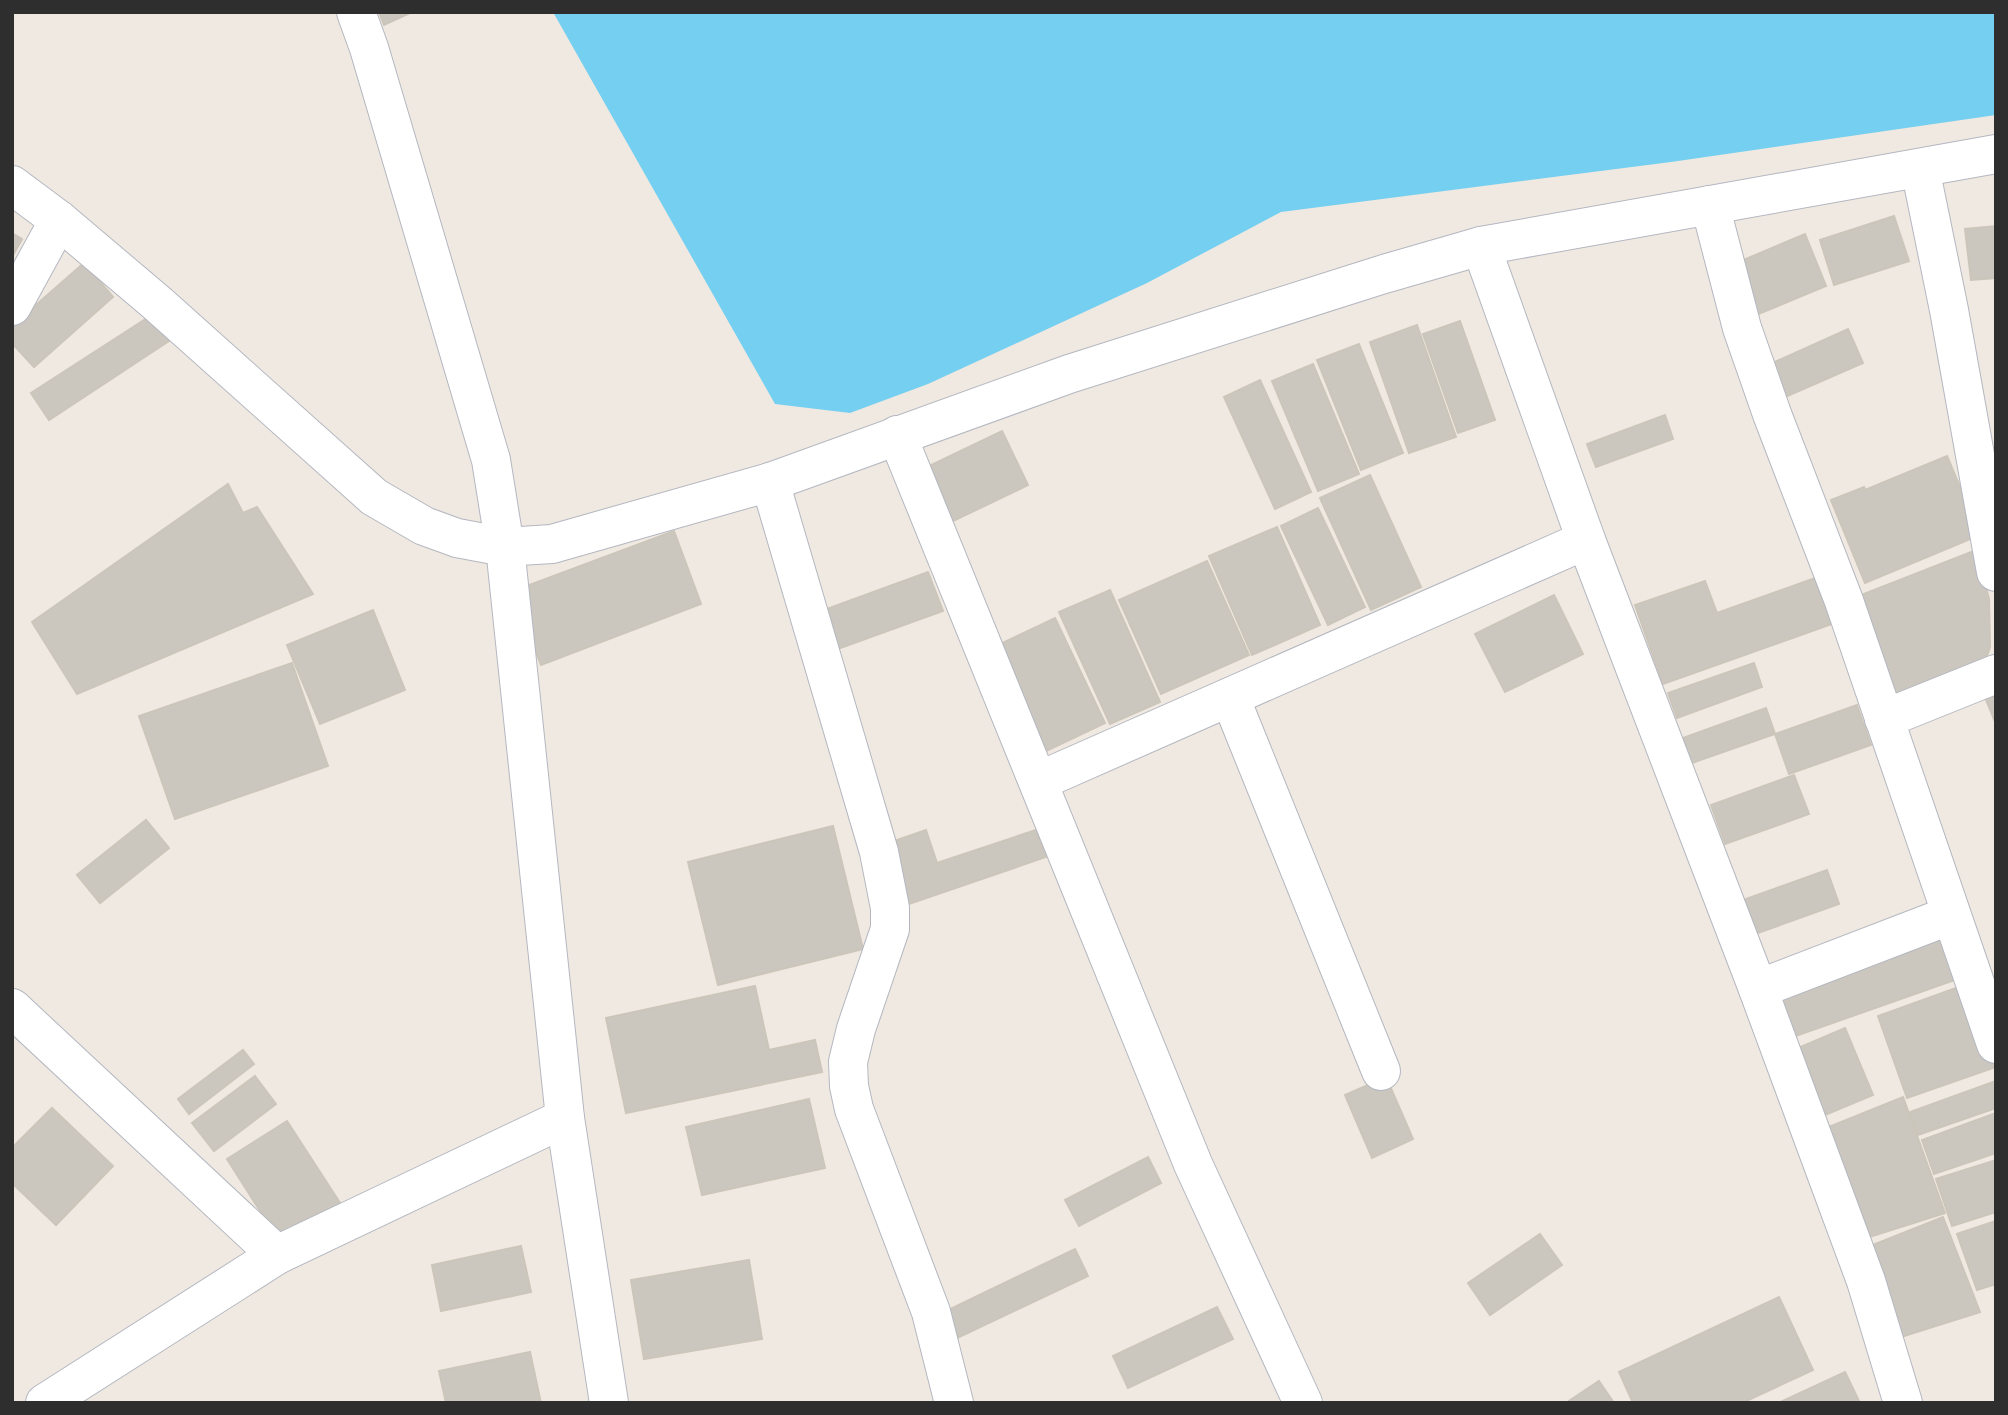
<svg xmlns="http://www.w3.org/2000/svg" width="2008" height="1415" viewBox="0 0 2008 1415" font-family="Overpass,sans-serif">
<rect width="100%" height="100%" fill="#efe9e1"/>
<path fill="#75cff0" d="M553 12H1996V115L1671 162 1281 212 1147 283 928 384 850 413 775 404Z"/>
<g fill="#cbc7bf" stroke="#cbc5ba" stroke-width="2">
<path d="M379 12H412L384 25Z"/>
<path d="M1894 216 1909 261 1834 285 1820 240Z"/>
<path d="M1996 226V278L1971 280 1965 229Z"/>
<path d="M12 233 22 239 12 257Z"/>
<path d="M1805 234 1826 286 1756 315 1734 264Z"/>
<path d="M84 263 113 297 34 367 12 343V326Z"/>
<path d="M152 315 169 341 49 420 31 393Z"/>
<path d="M1460 321 1495 420 1458 433 1423 334Z"/>
<path d="M1417 325 1456 437 1409 453 1370 342Z"/>
<path d="M1848 329 1863 363 1783 398 1768 365Z"/>
<path d="M1359 344 1403 453 1361 470 1317 360Z"/>
<path d="M1313 364 1359 474 1318 491 1272 381Z"/>
<path d="M1260 380 1311 492 1275 509 1224 397Z"/>
<path d="M1665 415 1673 439 1596 467 1587 444Z"/>
<path d="M1002 431 1028 485 949 523 923 469Z"/>
<path d="M1947 456 1980 535 1865 583 1831 500 1864 487 1865 490Z"/>
<path d="M1370 475 1421 587 1371 610 1320 498Z"/>
<path d="M228 484 243 513 257 507 313 594 77 694 32 622Z"/>
<path d="M1318 508 1365 607 1328 625 1281 526Z"/>
<path d="M1277 527 1320 625 1252 655 1209 556Z"/>
<path d="M674 531 701 604 541 665 513 591Z"/>
<path d="M1976 550 1989 599 1990 647 1986 659 1897 697 1856 597Z"/>
<path d="M1207 561 1249 655 1161 694 1119 600Z"/>
<path d="M928 572 943 611 835 650 821 611Z"/>
<path d="M1815 578 1832 624 1663 684 1635 605 1705 581 1717 613Z"/>
<path d="M1110 590 1160 702 1110 724 1059 612Z"/>
<path d="M1554 595 1583 654 1505 692 1475 634Z"/>
<path d="M373 610 405 690 320 724 287 645Z"/>
<path d="M1055 618 1105 723 1040 754 990 649Z"/>
<path d="M292 663 328 766 175 819 139 716Z"/>
<path d="M1754 663 1762 687 1677 718 1668 693Z"/>
<path d="M1996 690V724L1984 695Z"/>
<path d="M1857 705 1871 745 1789 774 1775 734Z"/>
<path d="M1766 708 1775 734 1689 764 1680 739Z"/>
<path d="M1794 775 1809 814 1725 844 1711 805Z"/>
<path d="M146 820 169 848 100 903 77 875Z"/>
<path d="M833 826 863 949 718 985 688 862Z"/>
<path d="M926 830 937 863 1036 830 1046 857 909 904 888 843Z"/>
<path d="M1827 870 1839 904 1755 934 1743 900Z"/>
<path d="M1940 937 1955 980 1787 1039 1772 997Z"/>
<path d="M1967 984 1996 1067 1907 1098 1878 1016Z"/>
<path d="M755 986 769 1050 815 1040 822 1072 626 1113 606 1018Z"/>
<path d="M1845 1028 1873 1095 1818 1118 1791 1051Z"/>
<path d="M243 1050 254 1064 189 1114 178 1099Z"/>
<path d="M255 1076 276 1104 214 1151 192 1123Z"/>
<path d="M1386 1077 1413 1139 1372 1158 1345 1095Z"/>
<path d="M1996 1081V1108L1918 1135 1910 1112Z"/>
<path d="M1903 1097 1945 1213 1866 1238 1826 1128Z"/>
<path d="M809 1099 825 1168 702 1195 686 1127Z"/>
<path d="M52 1108 113 1166 56 1225 12 1183V1148Z"/>
<path d="M1996 1113V1153L1934 1174 1922 1140Z"/>
<path d="M287 1121 342 1206 281 1244 227 1159Z"/>
<path d="M1148 1157 1161 1183 1079 1226 1065 1200Z"/>
<path d="M1996 1160V1212L1952 1226 1936 1179Z"/>
<path d="M1943 1217 1980 1312 1901 1337 1870 1246Z"/>
<path d="M1996 1221V1284L1977 1290 1957 1234Z"/>
<path d="M1540 1234 1562 1265 1490 1315 1468 1283Z"/>
<path d="M521 1246 531 1292 441 1311 432 1265Z"/>
<path d="M1075 1249 1088 1276 951 1341 938 1315Z"/>
<path d="M749 1260 762 1339 644 1359 631 1280Z"/>
<path d="M1779 1297 1813 1370 1742 1403H1633L1619 1372Z"/>
<path d="M1217 1307 1233 1339 1128 1388 1113 1356Z"/>
<path d="M530 1352 541 1403H446L439 1371Z"/>
<path d="M1845 1372 1860 1403H1778Z"/>
<path d="M1599 1381 1614 1403H1566Z"/>
</g>
<g fill="none" stroke-linecap="round" stroke-linejoin="round">
<g stroke="#b4b7c1" stroke-width="40">
<g id="street">
<path d="M356 12 369 48 491 460 505 547"/>
<path d="M1920 168 1949 310 1996 572"/>
<path d="M1710 205 1742 328 1772 414 1844 601 1996 1044"/>
<path d="M1481 246 1586 540 1758 989 1866 1281 1903 1403"/>
<path d="M12 306 59 220"/>
<path d="M897 435 1193 1164 1303 1403"/>
<path d="M770 482 879 852 890 908V929L856 1029 848 1062 849 1086 854 1109 931 1312 954 1403"/>
<path d="M1230 697 1381 1071"/>
<path d="M1884 719 1996 674"/>
<path d="M1039 781 1586 540"/>
<path d="M1758 989 1951 915"/>
<path d="M12 1008 277 1255"/>
<path d="M45 1403 277 1255 565 1118"/>
</g>
</g>
<g stroke="#b4b7c1" stroke-width="40">
<g id="secondary">
<path d="M12 185 59 220 157 303 374 497 424 526 457 538 505 547 552 544 770 482 1069 374 1384 274 1481 246 1996 154"/>
<path d="M505 547 565 1118 609 1403"/>
</g>
</g>
<use href="#street" stroke="#fff" stroke-width="38"/>
<use href="#secondary" stroke="#fff" stroke-width="38"/>
</g>
<rect width="2008" height="1415" fill="none" stroke="#2e2e2e" stroke-width="28"/>
</svg>
